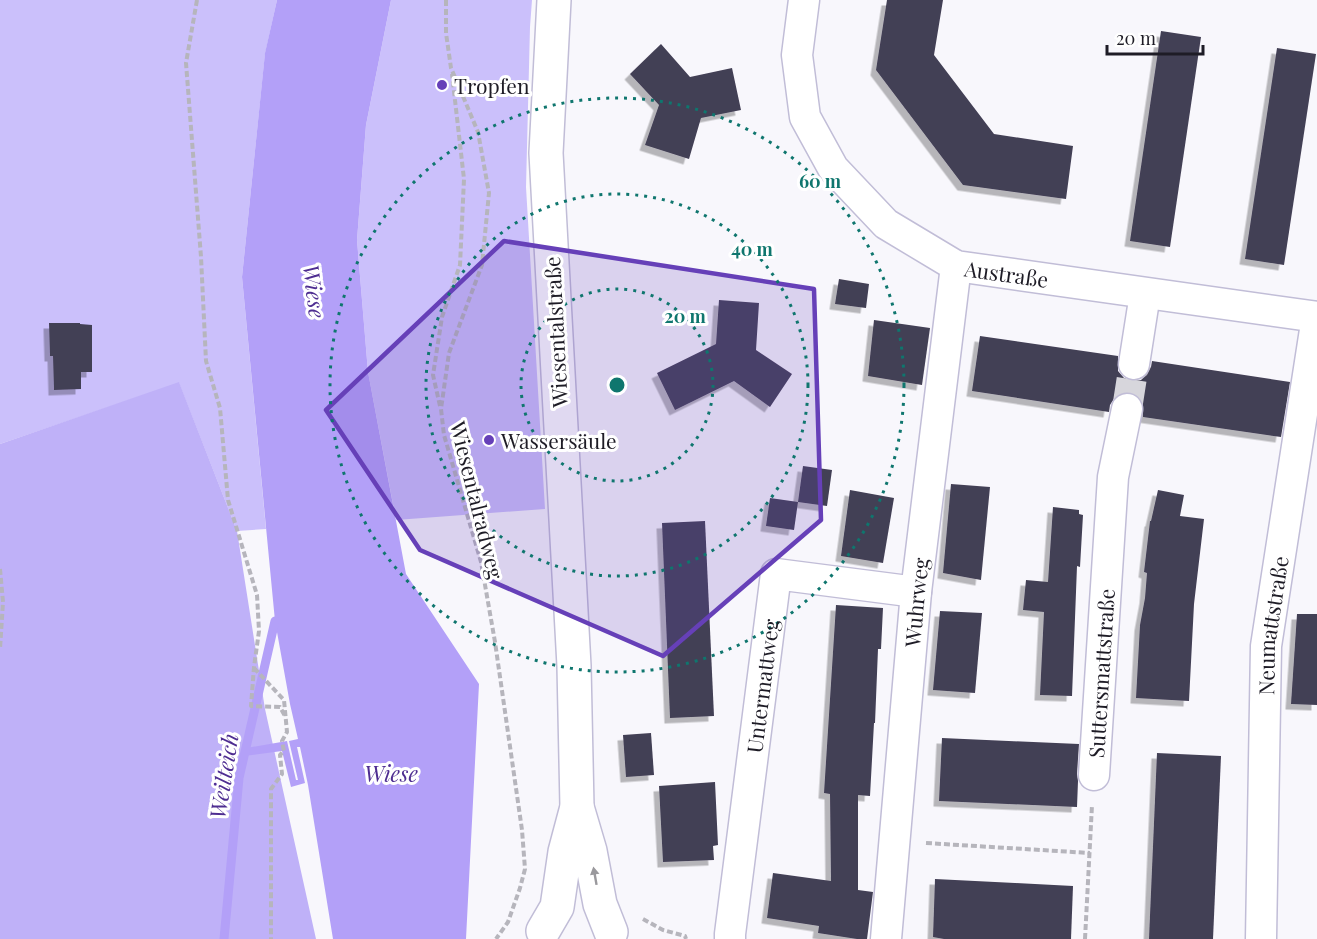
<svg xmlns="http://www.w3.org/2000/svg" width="1317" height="939" viewBox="0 0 1317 939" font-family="'Playfair Display',serif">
<defs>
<filter id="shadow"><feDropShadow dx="-5.5" dy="5.5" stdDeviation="0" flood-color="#0004"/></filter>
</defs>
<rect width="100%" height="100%" fill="#f8f7fc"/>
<g fill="#cbc0fb">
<path d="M0 0H277L265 54 242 277 266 529 237 531 179 383 0 444Z"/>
<path d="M391 0H532L530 27 526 187 545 509 396 520 368 372 357 240 366 125Z"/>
</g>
<path fill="#bfb1f8" d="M179 382 237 531 265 709 316 939H0V444Z"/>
<path fill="#b3a0f8" d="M277 0H391L366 125 357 240 368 372 406 574 479 684 466 939H333L308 785 300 747H297L305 783 291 787 282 751 244 756 246 748 287 741 296 780H298L289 741 298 739 290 704 275 621 242 277 265 53Z"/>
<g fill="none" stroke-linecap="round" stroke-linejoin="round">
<path stroke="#b3a0f8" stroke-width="9" d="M224 939 239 778 275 621"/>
</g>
<g fill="#433f55" filter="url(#shadow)">
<path d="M887 0H943L934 55 994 134 1073 146 1066 199 963 185 876 70Z"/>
<path d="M1161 31 1201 37 1170 247 1130 241Z"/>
<path d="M661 44 690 77 732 68 741 110 701 118 689 159 645 145 659 105 630 74Z"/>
<path d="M1277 48 1316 54 1284 265 1245 259Z"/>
<path d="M839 279 869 284 866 308 835 304Z"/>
<path d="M719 300 759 303 756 350 792 374 770 407 734 381 675 410 657 373 716 344Z"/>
<path d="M874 320 930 328 922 385 868 376Z"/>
<path d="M49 323H80V324L92 325V372H81V389L54 390 53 356H50Z"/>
<path d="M980 336 1118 356V371L1124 378 1132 381 1141 380 1147 375 1151 367 1152 361 1290 382 1281 437 1143 417V403L1138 396 1130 392 1121 393 1115 397 1110 405 1109 412 972 391Z"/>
<path d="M803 466 832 470 827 506 798 502Z"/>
<path d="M951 484 990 487 981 580 943 573Z"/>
<path d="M850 490 894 498 883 563 841 556Z"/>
<path d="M1158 490 1184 495 1180 516 1204 519 1194 604 1189 701 1136 698 1140 625 1145 598 1147 573 1144 572 1150 521H1151Z"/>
<path d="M770 498 798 502 794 530 766 526Z"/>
<path d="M1053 507 1079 510V514L1083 515 1080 567 1077 566 1072 696 1040 695 1044 612 1023 610 1026 580 1048 582Z"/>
<path d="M705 521 714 716 670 718 662 523Z"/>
<path d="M836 605 883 608 881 649H878L875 723H874L870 796 858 795V890L873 892 867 939H857L818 933 819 926 767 918 773 873 831 881 830 794 824 793Z"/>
<path d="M940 611 982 613 975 693 933 690Z"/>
<path d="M1297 614H1317V705L1291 704Z"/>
<path d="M651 733 654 775 626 777 623 735Z"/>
<path d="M942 738 1079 744 1077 774 1078 781 1077 807 939 801Z"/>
<path d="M1157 753 1221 756 1213 939H1149Z"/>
<path d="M715 782 718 845 713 846 714 860 663 862 659 786Z"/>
<path d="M935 879 1073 886 1071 939H944L933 937Z"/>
</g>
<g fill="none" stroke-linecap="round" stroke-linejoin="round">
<path stroke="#d7d6dc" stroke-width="30" stroke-dasharray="30 15" stroke-linecap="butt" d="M1127 409 1134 364"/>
<g stroke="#c1bdd7" stroke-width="33">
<g id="minor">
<path id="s1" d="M804 0 797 55 805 117 833 168 886 224 956 266 1317 317"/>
<path d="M1134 364 1145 294"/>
<path id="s2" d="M1094 775 1113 477 1127 409"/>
<path id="s3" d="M730 939V934L776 574 916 592"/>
<path id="s4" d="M886 939 916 592 956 266"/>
<path id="s5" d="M1261 939 1266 646 1317 317"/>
</g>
</g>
<g stroke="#c1bdd7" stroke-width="36">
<g id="primary">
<path d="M577 807 590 851 600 904 611 932"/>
<path d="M543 931 557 907 565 852 577 807 574 666 546 153 554 0"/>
</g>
</g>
<g stroke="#b6b5bc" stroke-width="4" stroke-dasharray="6 3" stroke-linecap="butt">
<path d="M197 0 186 63 201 257 206 361 220 408 228 500 257 595 259 631 254 667 251 706 280 707 285 716"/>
<path d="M446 0V33L451 68 478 132 489 193 482 265 449 353 441 409 444 435 481 562 495 642 522 830 525 869 520 888 508 922 496 939"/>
<path d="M440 406 433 375 442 317 460 265 464 179 452 74"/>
<path d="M0 569 3 602 0 649"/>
<path d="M254 668 284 700 287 732 282 741 284 751 280 755 282 774 271 789V939"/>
<path d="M926 843 1090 853"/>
<path d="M643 919 663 930 685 936 686 939"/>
<path d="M1085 939 1092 805"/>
</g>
<use href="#minor" stroke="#fff" stroke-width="30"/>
<use href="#primary" stroke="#fff" stroke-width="33"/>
</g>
<defs><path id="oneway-solid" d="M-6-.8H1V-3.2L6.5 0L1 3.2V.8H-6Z" transform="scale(1.5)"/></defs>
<use fill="#9a999d" href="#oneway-solid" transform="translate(595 876) rotate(-100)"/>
<path fill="#6640b8" fill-opacity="0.2" stroke="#6640b8" stroke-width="4.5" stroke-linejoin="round" d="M504 241 814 289 821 520 663 656 420 550 326 410Z"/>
<g fill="none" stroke="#0f766e" stroke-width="3" stroke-dasharray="3 6">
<circle cx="617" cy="385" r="96"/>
<circle cx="617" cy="385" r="191"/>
<circle cx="617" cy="385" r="287"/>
</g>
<g fill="#6640b8" stroke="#fff" stroke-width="2">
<circle cx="442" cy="85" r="6"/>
<circle cx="489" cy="440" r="6"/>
</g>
<g text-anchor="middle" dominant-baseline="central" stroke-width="6" stroke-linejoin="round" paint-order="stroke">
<g font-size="21" fill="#1e1c26" stroke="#fff" text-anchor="start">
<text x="454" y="85">Tropfen</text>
<text x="501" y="440">Wassersäule</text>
</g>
<g font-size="21" fill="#1e1c26" stroke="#fff">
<text stroke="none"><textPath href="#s1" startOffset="386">Austraße</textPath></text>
<text transform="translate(555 332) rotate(-93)">Wiesentalstraße</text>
<text transform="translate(478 500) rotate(76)">Wiesentalradweg</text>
<text stroke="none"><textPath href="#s4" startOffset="338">Wuhrweg</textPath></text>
<text stroke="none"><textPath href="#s5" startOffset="314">Neumattstraße</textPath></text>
<text stroke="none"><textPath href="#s2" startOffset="102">Suttersmattstraße</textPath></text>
<text stroke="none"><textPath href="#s3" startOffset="255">Untermattweg</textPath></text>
</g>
<g font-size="22" font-style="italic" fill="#4e2d91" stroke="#fff">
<text transform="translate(315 291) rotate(83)">Wiese</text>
<text x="391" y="773">Wiese</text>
<text transform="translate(223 776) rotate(-81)">Weilteich</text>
</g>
</g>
<circle cx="617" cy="385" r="9" fill="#0f766e" stroke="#fff" stroke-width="3"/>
<g font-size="18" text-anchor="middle" font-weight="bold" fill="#0f766e" stroke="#fff" stroke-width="6" stroke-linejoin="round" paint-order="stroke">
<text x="820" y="188">60 m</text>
<text x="752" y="256">40 m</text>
<text x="685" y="323">20 m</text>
</g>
<path d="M1107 45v9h96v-9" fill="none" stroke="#1e1c26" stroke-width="3"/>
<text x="1116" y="45" font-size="18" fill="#1e1c26" stroke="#ffffff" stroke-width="4.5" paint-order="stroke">20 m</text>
</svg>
